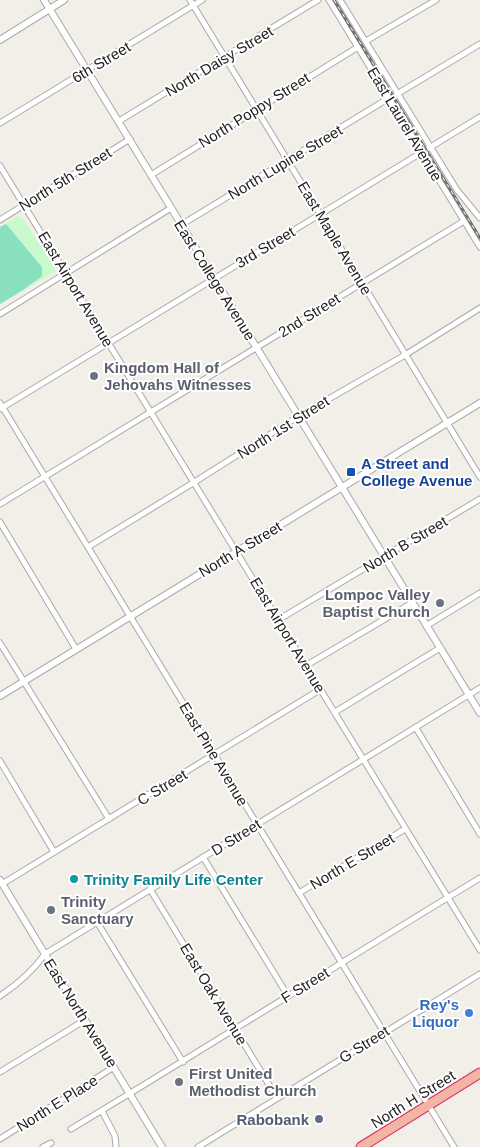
<svg xmlns="http://www.w3.org/2000/svg" width="480" height="1147" viewBox="0 0 480 1147" font-family="Arial,sans-serif">
<rect width="100%" height="100%" fill="#f2efe9"/>
<path fill="#c8facc" d="M18 216 23 218 56 271 0 304V227Z"/>
<path fill="#88e0be" d="M6 224 42 267V276L23 290 0 304V227Z"/>
<g fill="none" stroke-linecap="round" stroke-linejoin="round">
<g stroke="#a9a9a9" stroke-width="7">
<g id="minor">
<path d="M190 0 480 477"/>
<path d="M329 0 480 247"/>
<path d="M340 0 457 190 480 218"/>
<path d="M366 41 436 0"/>
<path d="M397 94 480 44"/>
<path d="M119 121 318 0"/>
<path d="M0 123 202 0"/>
<path d="M0 166 480 950"/>
<path d="M151 175 358 47"/>
<path d="M0 220 130 139"/>
<path d="M181 225 389 98"/>
<path d="M0 314 171 208"/>
<path d="M0 403 454 1147"/>
<path d="M0 409 480 117"/>
<path d="M0 504 464 221"/>
<path d="M0 522 76 649"/>
<path d="M88 547 193 483 299 416 405 355 480 308"/>
<path d="M278 620 480 499"/>
<path d="M426 626 480 593"/>
<path d="M0 643 109 819"/>
<path d="M307 665 412 603"/>
<path d="M335 712 440 648"/>
<path d="M416 728 480 834"/>
<path d="M0 761 54 852"/>
<path d="M203 857 288 996"/>
<path d="M2 884 321 689"/>
<path d="M150 889 277 1098"/>
<path d="M299 893 405 829"/>
<path d="M97 922 183 1062"/>
<path d="M0 996C18 984 32 972 45 954L480 688"/>
<path d="M0 1072 85 1020"/>
<path d="M102 1111 115 1136 116 1147"/>
<path d="M71 1129C208 1047 343 961 480 878"/>
<path d="M0 1139 114 1067"/>
<path d="M43 1147 51 1143"/>
<path d="M198 1147 480 974"/>
</g>
</g>
<g stroke="#a9a9a9" stroke-width="8">
<g id="tertiary">
<path d="M44 0 480 713"/>
<path d="M0 40 64 0"/>
<path d="M0 696 480 403"/>
<path d="M0 880 162 1147"/>
</g>
</g>
<g stroke="#dc2a67" stroke-width="11">
<path id="trunk" d="M361 1147 480 1073"/>
</g>
<use href="#minor" stroke="#fff" stroke-width="5"/>
<use href="#tertiary" stroke="#fff" stroke-width="6"/>
<use href="#trunk" stroke="#f2b4a3" stroke-width="9"/>
<g stroke="#707070" stroke-width="3">
<path id="rail" d="M334 0 480 238"/>
</g>
<use href="#rail" stroke="#fff" stroke-width="1" stroke-dasharray="4" stroke-linecap="butt"/>
</g>
<g fill="#6b7280" stroke="#fff" stroke-width="2">
<circle cx="94" cy="376" r="5"/>
<circle cx="440" cy="603" r="5"/>
<circle cx="51" cy="910" r="5"/>
<circle cx="179" cy="1082" r="5"/>
</g>
<rect fill="#1a4fb4" stroke="#fff" stroke-width="2" x="346" y="467" width="10" height="10" rx="2.5"/>
<circle fill="#0f9aa8" stroke="#fff" stroke-width="2" cx="74" cy="879" r="5"/>
<circle fill="#3f7fe0" stroke="#fff" stroke-width="2" cx="469" cy="1013" r="5"/>
<circle fill="#5c6f8a" stroke="#fff" stroke-width="2" cx="319" cy="1119" r="5"/>
<g text-anchor="middle" dominant-baseline="central" stroke-width="4" stroke-linejoin="round" paint-order="stroke">
<g font-size="15" fill="#222" stroke="#fff">
<text transform="translate(219 61) rotate(-31)">North Daisy Street</text>
<text transform="translate(101 62) rotate(-31)">6th Street</text>
<text transform="translate(254 110) rotate(-32)">North Poppy Street</text>
<text transform="translate(405 124) rotate(59)">East Laurel Avenue</text>
<text transform="translate(285 162) rotate(-31)">North Lupine Street</text>
<text transform="translate(65 179) rotate(-32)">North 5th Street</text>
<text transform="translate(335 238) rotate(59)">East Maple Avenue</text>
<text transform="translate(265 247) rotate(-31)">3rd Street</text>
<text transform="translate(215 280) rotate(58)">East College Avenue</text>
<text transform="translate(76 289) rotate(59)">East Airport Avenue</text>
<text transform="translate(309 315) rotate(-32)">2nd Street</text>
<text transform="translate(283 427) rotate(-32)">North 1st Street</text>
<text transform="translate(405 544) rotate(-31)">North B Street</text>
<text transform="translate(240 549) rotate(-31)">North A Street</text>
<text transform="translate(288 635) rotate(59)">East Airport Avenue</text>
<text transform="translate(214 754) rotate(59)">East Pine Avenue</text>
<text transform="translate(162 787) rotate(-31)">C Street</text>
<text transform="translate(236 837) rotate(-32)">D Street</text>
<text transform="translate(352 861) rotate(-31)">North E Street</text>
<text transform="translate(305 985) rotate(-32)">F Street</text>
<text transform="translate(214 994) rotate(59)">East Oak Avenue</text>
<text transform="translate(81 1013) rotate(58)">East North Avenue</text>
<text transform="translate(364 1044) rotate(-32)">G Street</text>
<text transform="translate(413 1099) rotate(-32)">North H Street</text>
<text transform="translate(57 1103) rotate(-32)">North E Place</text>
</g>
<g font-size="15" font-weight="bold" fill="#5b616d" stroke="#fff" text-anchor="start">
<text x="104" y="367">Kingdom Hall of<tspan x="104" dy="17">Jehovahs Witnesses</tspan></text>
<text x="430" y="594" text-anchor="end">Lompoc Valley<tspan x="430" dy="17">Baptist Church</tspan></text>
<text x="61" y="901">Trinity<tspan x="61" dy="17">Sanctuary</tspan></text>
<text x="189" y="1073">First United<tspan x="189" dy="17">Methodist Church</tspan></text>
</g>
<g font-size="15" font-weight="bold" fill="#164399" stroke="#fff" text-anchor="start">
<text x="361" y="463">A Street and<tspan x="361" dy="17">College Avenue</tspan></text>
</g>
<g font-size="15" font-weight="bold" fill="#0d838f" stroke="#fff" text-anchor="start">
<text x="84" y="879">Trinity Family Life Center</text>
</g>
<g font-size="15" font-weight="bold" fill="#366cbe" stroke="#fff" text-anchor="end">
<text x="459" y="1004">Rey's<tspan x="459" dy="17">Liquor</tspan></text>
</g>
<g font-size="15" font-weight="bold" fill="#4e5e75" stroke="#fff" text-anchor="end">
<text x="309" y="1119">Rabobank</text>
</g>
</g>
</svg>
